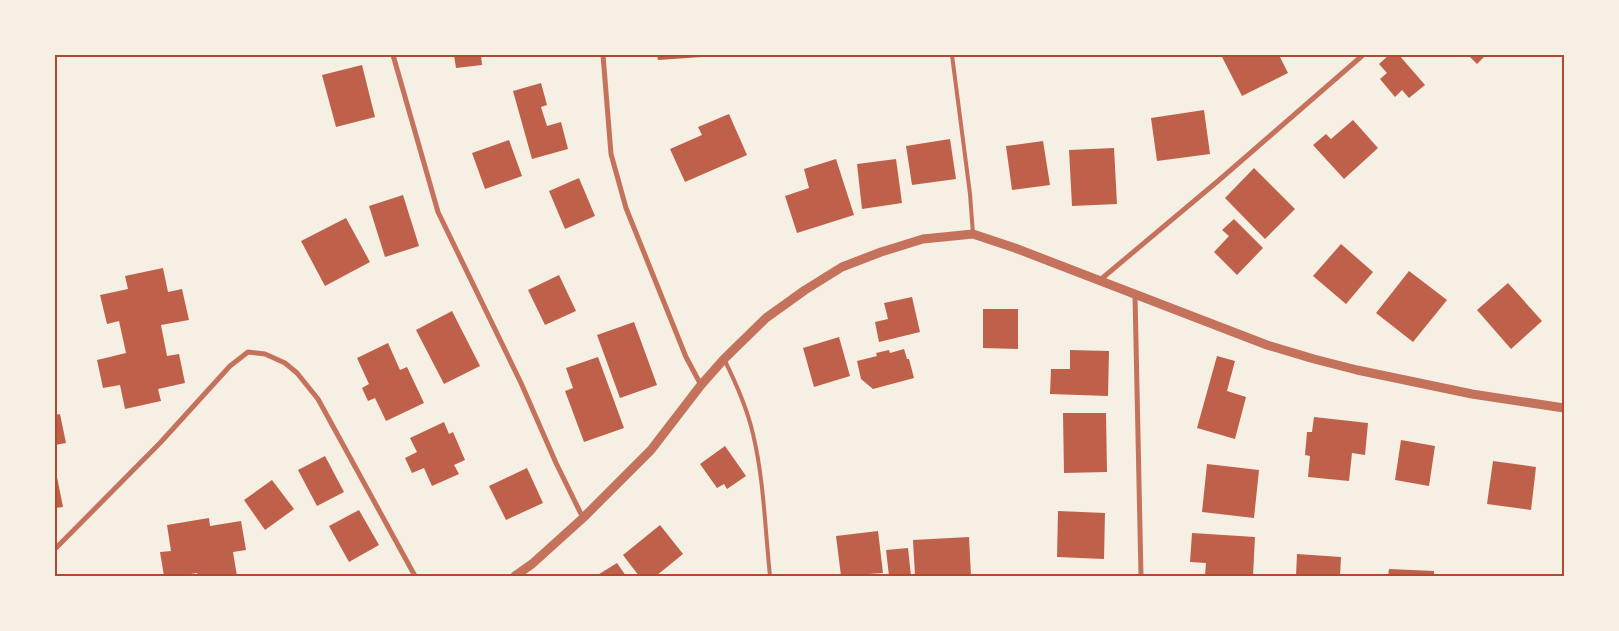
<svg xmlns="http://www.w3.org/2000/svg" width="1619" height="631" viewBox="0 0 1619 631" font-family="Spectral,serif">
<rect width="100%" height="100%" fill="#f6efe4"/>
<g fill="#bf614a">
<path d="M454 55H481L482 65 456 68Z"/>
<path d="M657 55H702V57L658 60Z"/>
<path d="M1221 55H1279L1288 73 1242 96Z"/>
<path d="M1389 55H1399L1425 85 1409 98 1402 90 1395 97 1380 79 1387 73 1379 64Z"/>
<path d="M1468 55H1486L1477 64Z"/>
<path d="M362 65 375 117 336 127 322 75Z"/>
<path d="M541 83 547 105 541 107 547 126 561 122 568 149 532 159 513 91Z"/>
<path d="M1204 110 1210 154 1157 161 1151 118Z"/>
<path d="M729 114 747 155 685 182 670 149 702 135 698 127Z"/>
<path d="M1353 120 1378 148 1344 179 1313 145 1326 134 1331 139Z"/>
<path d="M950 139 956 179 912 185 906 146Z"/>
<path d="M509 140 522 176 485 189 472 153Z"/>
<path d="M1043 141 1050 185 1012 190 1006 146Z"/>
<path d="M1114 148 1117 204 1072 206 1069 150Z"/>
<path d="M836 159 854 215 797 233 785 196 809 188 804 169Z"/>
<path d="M896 159 902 203 862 209 857 164Z"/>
<path d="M1254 168 1295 209 1265 239 1225 198Z"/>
<path d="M579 178 595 216 565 229 549 191Z"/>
<path d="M403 195 419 246 385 257 369 206Z"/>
<path d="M346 218 370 262 325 286 301 241Z"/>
<path d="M1234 219 1263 248 1237 275 1214 252 1229 236 1222 230Z"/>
<path d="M1341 244 1373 272 1346 304 1313 276Z"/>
<path d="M163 268 168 292 182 289 189 320 161 325 167 356 179 354 185 383 158 389 161 401 125 409 120 385 103 388 97 360 126 353 119 321 107 324 100 295 128 289 125 276Z"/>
<path d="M1409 271 1447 300 1413 342 1376 313Z"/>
<path d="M559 275 576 311 545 325 528 290Z"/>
<path d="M1508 283 1542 321 1511 349 1477 310Z"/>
<path d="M912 297 920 332 879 342 875 322 888 319 884 303Z"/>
<path d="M983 309H1018V349L983 348Z"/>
<path d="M452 311 480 366 444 384 416 330Z"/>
<path d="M634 322 657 385 620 398 597 335Z"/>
<path d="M839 337 850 376 814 387 803 348Z"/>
<path d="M388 343 400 370 407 367 424 403 386 421 375 398 368 401 362 388 369 384 357 358Z"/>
<path d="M904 349 907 359H909L914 378 873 389 861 379 857 361 877 356 876 353 889 350 890 353Z"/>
<path d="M1070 350 1109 351 1108 396 1050 394 1051 369H1070Z"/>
<path d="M1217 356 1235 361 1227 391 1246 397 1235 439 1197 428Z"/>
<path d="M598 357 624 428 584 442 565 391 573 388 566 368Z"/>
<path d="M1063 413H1106L1107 472 1064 473Z"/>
<path d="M60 414 66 443 55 445V415Z"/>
<path d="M1314 417 1368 423 1365 455 1352 453 1349 481 1308 477 1310 456 1305 455 1307 432H1312Z"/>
<path d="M444 422 449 434 453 432 465 460 454 465 459 474 432 486 424 468 412 473 405 458 417 452 410 438Z"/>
<path d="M1401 440 1435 446 1429 486 1395 480Z"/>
<path d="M725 446 746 476 727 489 724 484 717 488 700 464Z"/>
<path d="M325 456 344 492 317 506 298 470Z"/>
<path d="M1493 461 1536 467 1531 510 1487 504Z"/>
<path d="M1207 464 1259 470 1254 518 1202 512Z"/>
<path d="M527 468 543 503 506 520 489 486Z"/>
<path d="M57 477 63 507 55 508V478Z"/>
<path d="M272 480 294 509 265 530 244 500Z"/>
<path d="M359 510 379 545 349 562 329 526Z"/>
<path d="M1058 511 1105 513 1104 559 1057 557Z"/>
<path d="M209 518 210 526 241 521 246 550 233 552 237 576H198L197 573 180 576H164L160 552 171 551 167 525Z"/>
<path d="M660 525 683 554 656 576H639L623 555Z"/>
<path d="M878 531 883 573 841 576 836 536Z"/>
<path d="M1192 533 1255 537 1253 576H1205L1206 563 1190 562Z"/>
<path d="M969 537 971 576H915L913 540Z"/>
<path d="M908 548 911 576H889L886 550Z"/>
<path d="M1297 554 1341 557 1340 576H1296Z"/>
<path d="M617 563 626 576H596Z"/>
<path d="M1389 569 1434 571V576H1388Z"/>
</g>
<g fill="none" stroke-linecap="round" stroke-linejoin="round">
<g stroke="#c5725c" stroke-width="4">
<path d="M952 55 970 194 973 234"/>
<path d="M724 359C736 383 747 408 753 434 764 480 765 529 770 576"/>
</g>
<g stroke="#c5725c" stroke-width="5">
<path d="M393 55 438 212 521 383 556 463 583 518"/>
<path d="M603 55 611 154 626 208 686 357 701 385"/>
<path d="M1100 280 1218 181 1363 55"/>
<path d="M1135 295 1141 576"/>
<path d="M55 549 160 443 230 366 248 352 265 354 285 363 297 373 318 399 415 576"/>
</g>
<path stroke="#c5725c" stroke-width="9" d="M515 576 532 564 583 518 651 450 701 385 724 359 766 318 805 290 842 267 881 252 923 239 973 234 1015 248 1267 345 1314 359 1357 370 1472 394 1564 408"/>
</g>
<rect width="1619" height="631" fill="none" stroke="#f6efe4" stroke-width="112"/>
<rect x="56" y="56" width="1507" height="519" fill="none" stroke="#b5482f" stroke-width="2"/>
</svg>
